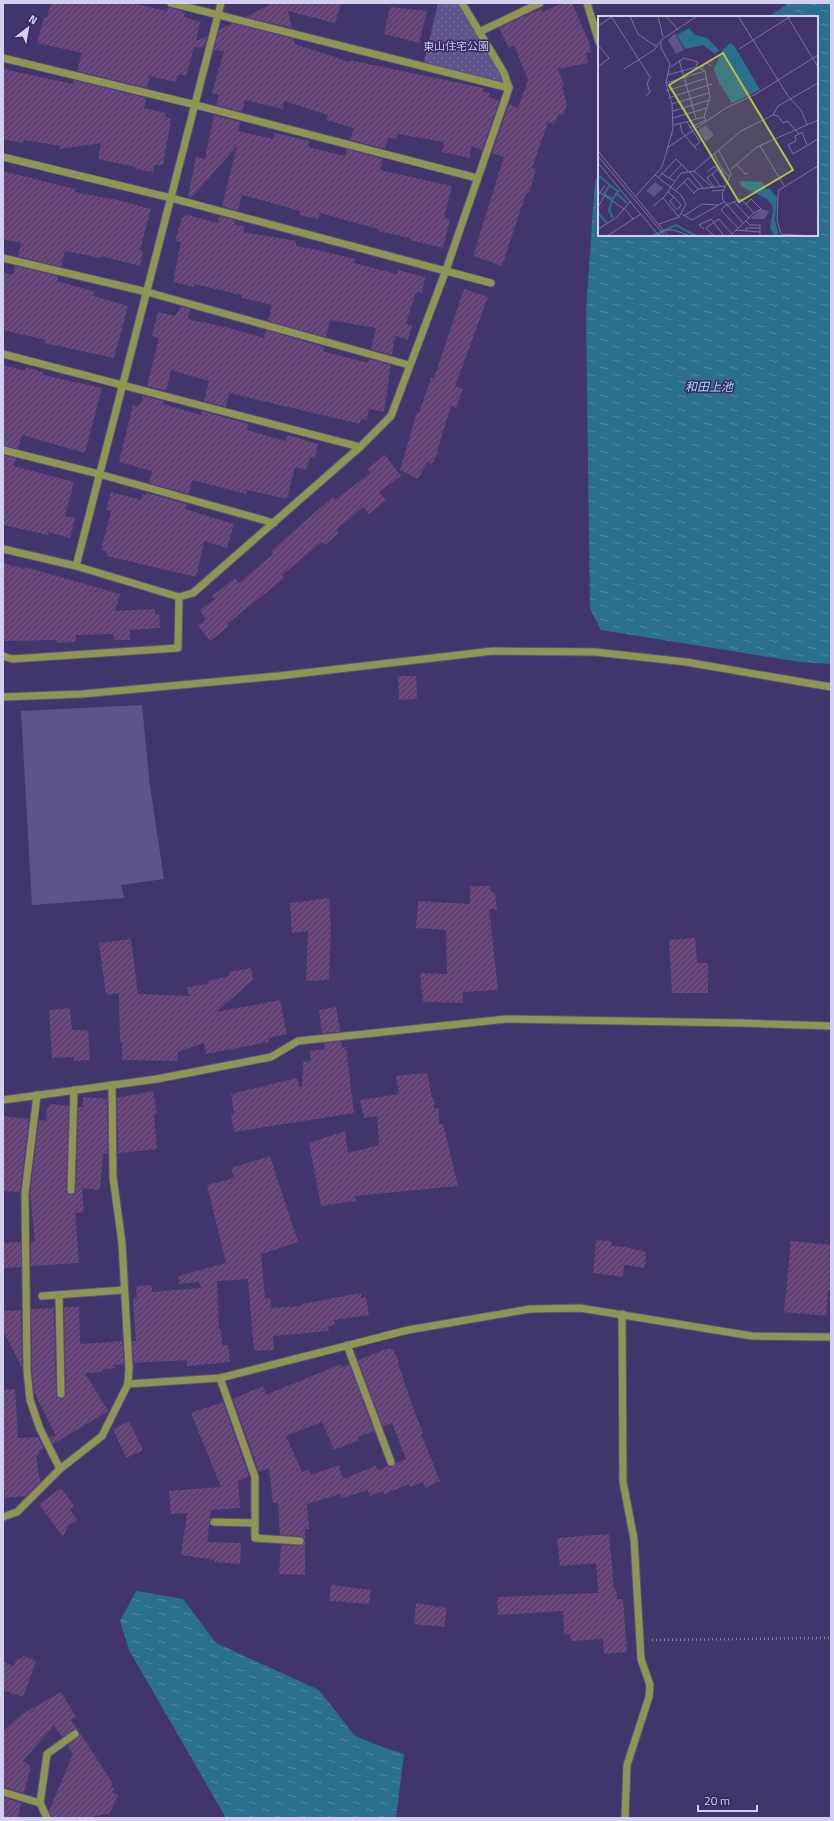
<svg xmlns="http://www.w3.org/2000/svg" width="834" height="1821" viewBox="0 0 834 1821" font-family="'Titillium Web','Noto Sans JP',sans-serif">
<defs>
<pattern id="park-dots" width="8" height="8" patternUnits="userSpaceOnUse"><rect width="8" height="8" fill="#5e548b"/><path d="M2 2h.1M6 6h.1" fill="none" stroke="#746c9c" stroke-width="1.8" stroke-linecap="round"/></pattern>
<pattern id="water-ripples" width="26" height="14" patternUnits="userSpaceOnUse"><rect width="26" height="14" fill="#2b6f8e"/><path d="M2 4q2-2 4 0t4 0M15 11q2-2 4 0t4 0" fill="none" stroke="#5389a4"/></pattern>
<pattern id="building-hatch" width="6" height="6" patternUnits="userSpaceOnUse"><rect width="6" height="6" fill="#624276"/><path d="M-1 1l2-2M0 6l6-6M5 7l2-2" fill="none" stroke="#785c8a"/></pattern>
</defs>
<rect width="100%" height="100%" fill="#41356c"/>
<path fill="#5e548b" d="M142 705 150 786 164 879 121 885 124 898 32 905 21 711Z"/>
<path fill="url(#park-dots)" d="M438 3H462L509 88 423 67Z"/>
<g fill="url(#water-ripples)">
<path d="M789 3H831V664L800 662 601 630 590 609 586 311 595 181 599 172V235H817V17H768Z"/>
<path d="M136 1591 183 1599 216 1643 319 1690 355 1736 382 1747 404 1754 396 1818H226L129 1650 120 1621Z"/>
</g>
<g fill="url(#building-hatch)">
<path d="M51 3H132L167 11 168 7 185 12 184 17 200 22 196 41 207 36 204 48 194 47 186 76 178 74 176 82 150 76 147 88 77 71 82 53 37 43 44 17 47 18Z"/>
<path d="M272 3H341L335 23 288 11 292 28 246 17Z"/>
<path d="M563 3H572L589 42 591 52 586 53 588 63 558 69 564 85 562 86 567 104 563 115 559 114 554 124 548 122 532 168 536 169 529 193H526L502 266 473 256 504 157 492 153 509 104 518 108 528 80 514 45 509 48 499 28 529 14 541 9 542 12Z"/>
<path d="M390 7 427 11 419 43 384 34Z"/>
<path d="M232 23 294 39 295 44 349 62 350 60 483 88V92L489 93V97L499 101 482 150 471 146 470 158 442 152 444 142 397 134 396 139 388 138 385 149 350 140 354 128 326 120 328 115 284 101 283 109 245 100 242 112 216 105 219 95 212 93 224 51 214 50 219 30Z"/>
<path d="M3 69 73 84 74 80 146 98 144 108 165 113V116L171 119 163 165H154L153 172 135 169V167L98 159 101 143 59 149 60 146 24 140 23 143 3 139Z"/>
<path d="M214 115 240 122 238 131 273 139 275 133 309 141 308 147 345 156 347 149 383 159 380 170 452 186 444 218 450 219 443 248 410 240V238L378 231V229L320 213 318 219 299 215 300 211 242 195 238 211 222 206 237 146 191 198 188 197 196 157 205 159Z"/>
<path d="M3 171 75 189 74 192 122 201 151 209 140 250 143 251 140 266 101 256V258L65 251 61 267 18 256 21 243 3 239Z"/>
<path d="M188 215 218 223 219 216 235 220 234 224 245 227 243 232 296 241V246L322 251 355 259 354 263 397 274 398 270 425 277 422 293 416 292 406 323 412 326 408 340 395 336 392 355 371 349 376 328 330 320 326 337 268 321 272 305 242 298V295L194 284V287L173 282 181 242 175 241 182 218Z"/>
<path d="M15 266 58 276 57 281 95 292 94 296 128 306 114 358 44 343 45 340 3 330V272L13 275Z"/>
<path d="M464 289 488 297 455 386 463 389 456 408 451 406 437 451 438 452 432 464 427 462 418 479 400 470 417 412 419 413 431 378H434Z"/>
<path d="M181 307 190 309 188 319 229 328 264 338 266 330 324 347 323 351 368 363 369 359 391 365 384 412 369 409 367 420 361 419 360 424 229 393 226 407 204 401 209 381 171 370 166 391 147 386 159 338 152 336 158 312 175 316Z"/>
<path d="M3 365 25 371 26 367 44 373 43 375 102 388 85 453 22 435 18 449 3 445Z"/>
<path d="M143 396 163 401V404L201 415 202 411 248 424 247 430 286 441 287 435 318 444 315 458 310 457 306 470 295 467 287 499 247 490 246 494 192 480 189 494 149 483 152 471 119 462 133 405 139 406Z"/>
<path d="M3 455 16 458 14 466 74 482 65 516 75 518 70 538 48 532V535L3 525Z"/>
<path d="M385 455 401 476 379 492 386 500 369 514 363 507 336 530 339 533 325 545 322 542 282 575 284 578 227 624 229 626 210 641 198 626 206 619 200 610 215 599 212 596 235 578 239 583 273 554 271 551 320 508 333 497 335 500 370 473 367 469Z"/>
<path d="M111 492 141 500 142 494 146 495 147 493 187 504 185 509 234 524 227 548 204 541 196 577 107 556V552L101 550 111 511 106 510Z"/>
<path d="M3 563 25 569V567L120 594 115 611 155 609V614H159L160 628 130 630V640H114L113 634 76 635V642L56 643V640L3 641Z"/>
<path d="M398 676H416L417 699 399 700Z"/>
<path d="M470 886H490L491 892 495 893 497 909H489L498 990 463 992V1003L423 1002 420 973 447 974 446 930 416 928 418 901 470 904Z"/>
<path d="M329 898 331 926 329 980 306 981 308 931 292 933 290 903Z"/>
<path d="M695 938 697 963H708V993H672L669 940Z"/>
<path d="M131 939 138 994 189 996 187 987 208 984V981L230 976 229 972 251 968 253 980 216 1012 280 1000 287 1034 268 1038 269 1042 206 1054 204 1043 178 1052 177 1061 122 1060V1042H120L119 993 106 995 99 943Z"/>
<path d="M336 1007 340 1032 322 1033 319 1010Z"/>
<path d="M70 1008 72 1030H88L90 1060 74 1061V1057L52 1058 49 1010Z"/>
<path d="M341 1041 342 1048 346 1047 354 1113 234 1132 231 1115 234 1114 231 1094 297 1078 299 1087H302L303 1062 311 1061 310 1051 325 1049 324 1043Z"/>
<path d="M427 1073 432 1098H434V1108H439V1124H443L458 1186 355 1196 356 1201 321 1206 309 1143 345 1131 348 1153 379 1145 377 1116 364 1118 360 1100 399 1094 396 1076Z"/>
<path d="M153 1091 157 1114H154L157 1149 118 1153 117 1098Z"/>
<path d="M83 1097 107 1099 108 1153 103 1154 100 1190 82 1188 84 1212 75 1213 79 1263 31 1266V1241H35L30 1193 39 1120 46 1121 47 1109 51 1104 69 1106 66 1190 68 1194 73 1195 76 1190 78 1107H83Z"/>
<path d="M3 1116 29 1119 20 1192 3 1191Z"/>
<path d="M270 1156 298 1242 261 1254 265 1299 271 1298V1308L302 1306V1304L361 1293V1298L366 1297 369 1315 334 1320 335 1325 328 1326 329 1331 273 1336 274 1350 254 1351 248 1279 217 1281 219 1329H221L222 1345H228L230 1362 187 1366V1360L134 1363 132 1341H136L133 1299 137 1298 136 1286 152 1285V1292L201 1288 199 1282 179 1284 178 1276 226 1263 207 1185 234 1178 231 1168Z"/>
<path d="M596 1240 611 1241V1246L625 1247 646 1252 645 1268 624 1265 623 1277 593 1273Z"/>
<path d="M791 1241 831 1245V1291L828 1290 826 1316 784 1312Z"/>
<path d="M21 1242V1267L3 1268V1243Z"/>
<path d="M64 1307H79L80 1344 122 1341 124 1364 114 1365 115 1368 103 1369V1372L85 1373 108 1411 53 1444 49 1437 56 1436 34 1392 32 1371 31 1309 54 1308 56 1394 58 1398 61 1399 66 1394Z"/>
<path d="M21 1310 22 1368 3 1330V1311Z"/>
<path d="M389 1348 394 1351 399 1362 398 1363 413 1408 423 1433 421 1434 440 1481 425 1488 423 1482 410 1487 409 1484 384 1494 383 1491 370 1496 368 1490 342 1498 340 1494 307 1504 309 1529H305V1575L279 1574 281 1545 302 1546 304 1543 305 1539 300 1536 280 1535 278 1503H273L269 1468 259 1472 233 1399 263 1386 266 1395 341 1364 342 1367 349 1364 374 1431 358 1437 359 1440 334 1450 322 1422 286 1436 302 1472 309 1470 311 1475 339 1465 343 1479 376 1466 378 1470 388 1466 392 1467 396 1463 406 1459 392 1423 383 1427 358 1360Z"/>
<path d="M15 1389 18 1438 38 1437 44 1448 39 1451V1455H36L40 1482 26 1496 5 1498 3 1477V1390Z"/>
<path d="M223 1402 249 1476 238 1481 240 1508 211 1510 207 1542 241 1543 240 1564 215 1562V1560L181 1555 187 1513 171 1514 169 1491 221 1487 191 1413Z"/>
<path d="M129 1421 143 1450 129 1457H126L113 1429Z"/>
<path d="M61 1488 74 1506 70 1509 77 1520 68 1526 63 1537 39 1504Z"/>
<path d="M609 1534 614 1589H616L617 1599H623L627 1652 604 1654 603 1639 571 1641 570 1634 564 1635 563 1611 498 1615 497 1597 598 1593 596 1563 560 1566 557 1538Z"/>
<path d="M331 1585 371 1590 369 1604 329 1601Z"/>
<path d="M416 1603 447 1608 444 1627 414 1624Z"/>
<path d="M24 1656 36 1661 23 1697 3 1690V1662L14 1666 17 1658 21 1659Z"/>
<path d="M61 1692 76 1717 71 1720 78 1730H72L62 1737 54 1725 23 1761 31 1766 24 1793 3 1787V1731L22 1714Z"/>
<path d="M80 1733 112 1782 111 1787 114 1788 112 1792 118 1795 110 1813 87 1818H52L49 1811 73 1754 67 1746 78 1738Z"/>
<path d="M3 1797 21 1803 18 1818H3Z"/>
</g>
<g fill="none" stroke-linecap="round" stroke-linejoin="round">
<g stroke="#5b5184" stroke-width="9">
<g id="minor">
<path d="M171 3 509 88"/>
<path d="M587 3 599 42"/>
<path d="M479 32 540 3"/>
<path d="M3 58 196 105 477 178"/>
<path d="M3 157 171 198 491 283"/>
<path d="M3 258 147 292 409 365"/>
<path d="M3 354 360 447"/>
<path d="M3 450 99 474 274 523"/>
<path d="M3 549 76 566 179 597 193 593 360 447 391 416 446 270 509 88 504 73 462 3"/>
<path d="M76 566 221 3"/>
<path d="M3 656 12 659 178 648 179 597"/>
<path d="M3 697 82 694 278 676 493 651 595 652 686 662 831 687"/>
<path d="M37 1095 25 1193 27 1371 30 1400 40 1429 60 1469"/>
<path d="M3 1100 157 1079 271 1057 298 1041 507 1019 740 1023 831 1026"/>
<path d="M71 1190 74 1090"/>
<path d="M59 1295 61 1394"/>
<path d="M42 1296 123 1290"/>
<path d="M622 1314 623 1482 634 1539 641 1659 650 1685 649 1697 627 1765 625 1818"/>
<path d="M347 1345 391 1462"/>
<path d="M220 1378 255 1477V1538L300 1541"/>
<path d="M128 1384 220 1378 408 1330 530 1309 580 1308 752 1336 831 1337"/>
<path d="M3 1517 17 1512 60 1469 102 1436 128 1384 129 1368 122 1243 113 1177 112 1085"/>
<path d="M214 1522 255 1523"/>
<path d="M3 1792 40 1803 47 1818"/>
<path d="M40 1803 47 1754 75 1734"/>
</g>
</g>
<path stroke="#8a81ae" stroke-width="2.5" stroke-dasharray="1 3" stroke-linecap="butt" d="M652 1640 831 1638"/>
<use href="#minor" stroke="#919552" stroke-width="7"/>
</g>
<g text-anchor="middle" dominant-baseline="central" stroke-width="3" stroke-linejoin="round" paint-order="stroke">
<g font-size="11" fill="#ccc6f6" stroke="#372a60">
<text x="456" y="46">東山住宅公園</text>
</g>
<g font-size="12" font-style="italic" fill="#a8defa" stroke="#372a60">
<text x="709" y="386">和田上池</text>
</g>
</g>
<g transform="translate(598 16)">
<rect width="220" height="220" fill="#41356c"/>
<path d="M108 109 116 119 108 126 100 114Z" fill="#5e548b"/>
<path d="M77 17 86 34 78 38 70 24ZM57 166 65 172 56 181 48 175ZM163 193 171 195 167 203H152Z" fill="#5e548b"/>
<path d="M91 12 97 19 109 22 121 34 117 38 105 29 87 33 79 19ZM132 27 136 29 162 74 134 87 121 67 116 53 124 35ZM145 165 165 166 168 173H172L179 182 177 204 181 220H176L172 212 175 194 174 189 169 183 143 170 141 166Z" fill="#2b6f8e"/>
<path fill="none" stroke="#2b6f8e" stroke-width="2" d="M0 159 19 175M12 169 6 178 15 183 21 174M19 178 29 187M14 185 11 194 15 202M0 197 9 207M54 220 78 209 98 220"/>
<path fill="none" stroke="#7c73a1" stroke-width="1" d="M13 0 52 61 49 68 52 76 48 80M32 0 40 18 59 31M60 0 65 21M68 0 80 14M140 0 190 80 203 94 209 108M189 0 220 51M0 10 15 0M0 29 11 42 0 51M141 33 193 0M81 44 98 102M73 51 86 42 100 46 98 51M26 53 56 34 62 26M103 53 108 46 113 50M69 59 99 51 107 55 112 81 106 101 76 109M68 67 107 55M68 75 109 62M70 82 114 68M74 88 111 77M75 95 112 84M175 99 180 100 185 107 190 105 196 113M75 102 109 92M89 106 102 126 96 131M82 108 84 116 99 134M91 112 108 104 106 101M197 113 201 118 197 120 198 125 190 129 195 138 220 123M201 118 204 116 209 129M162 130 187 171M69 132 128 92 158 78 220 39M0 135 70 220M121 135 133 158 124 178 125 184 145 207M116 138 126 156 132 161M0 140 67 220M0 147 61 220M139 149 147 158 150 157M133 153 159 131 220 104M91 155 106 173M96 155 114 171M109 156 117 150 129 168M63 157 76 165M114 158 123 171M57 159 83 179 88 188 81 201 61 208M60 162 78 143 90 155M71 162 84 148M86 166 96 177M116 171 109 162 119 154M78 174 90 162 100 173M0 175 26 193M114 175 126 174M70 176 76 181 72 185 79 194M95 178 100 173 127 170M0 180 7 169M37 181 64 151 75 113 74 88 68 67 72 48 63 32V24L99 0M76 181 83 189 80 193M65 182 81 201M136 186 151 202M148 188 153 183 163 193 156 197M55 190 66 181 83 157 96 155 143 115 175 99 180 90 220 67M0 191 7 179M26 192 35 203M84 198 94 204 126 186M86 200 104 188 120 189M148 205 152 209H162V219M0 213 18 202 32 186M106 213 101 209 113 203 126 220M138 214 162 216M148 216V212H162M9 220 43 198M59 220 68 214H76L92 220M116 220 108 212 121 203 134 218M132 220 156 197 143 183 128 189 123 194 140 212M157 220 169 219M216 220 183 218 179 205 180 179 181 174 220 150"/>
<path fill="#bbc044" fill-opacity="0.15" stroke="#bbc044" stroke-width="2" d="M125 37 195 154 141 186 71 69Z"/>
<rect width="220" height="220" fill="none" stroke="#d4d0f1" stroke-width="2"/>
</g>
<rect width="834" height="1821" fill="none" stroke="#d4d0f1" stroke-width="8"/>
<g transform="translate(28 28) rotate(31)" stroke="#372a60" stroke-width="3" paint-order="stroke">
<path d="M0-3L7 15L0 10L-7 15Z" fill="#d4d0f1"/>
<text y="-6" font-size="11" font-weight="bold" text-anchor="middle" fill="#d4d0f1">N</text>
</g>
<path d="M698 1805v6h59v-6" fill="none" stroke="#d4d0f1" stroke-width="2"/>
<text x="704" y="1805" font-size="12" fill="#d4d0f1" stroke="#372a60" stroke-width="3" paint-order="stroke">20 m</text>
</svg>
